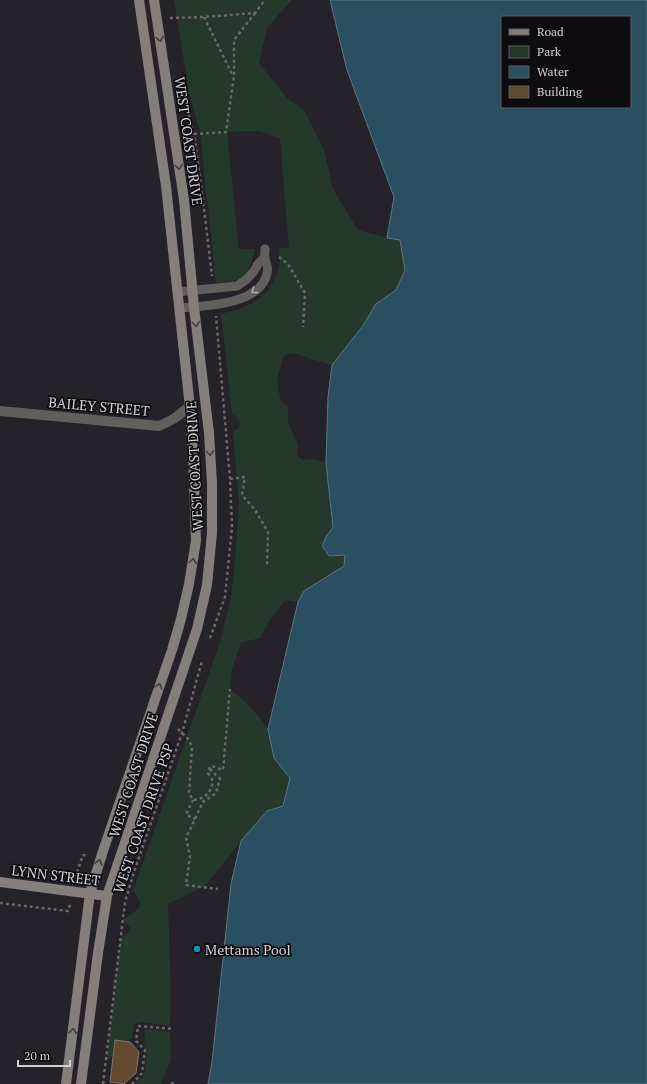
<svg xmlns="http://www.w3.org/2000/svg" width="647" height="1084" viewBox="0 0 647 1084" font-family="'PT Serif',serif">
<rect width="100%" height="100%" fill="#262229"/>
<g fill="#24382b">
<path d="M174 0H292L267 28 259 63 287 98 304 110 324 150 333 189 358 230 387 238 400 240 405 270 396 290 376 304 362 327 332 365 311 359 293 353 284 356 277 378 280 398 288 408V423L298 444 297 455 303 460 313 459 326 463 333 527 326 537 345 555 344 566 304 591 298 602 286 600 273 615 260 638 241 643 232 669 230 689 240 697 254 711 268 729 274 758 290 778 283 806 267 811 241 841 205 886 168 904 171 994 170 1026 141 1022 134 1024 132 1038 107 1061 120 940 131 929 123 920 139 908 140 900 133 891 220 642 231 597 235 559 239 506 233 432 239 427C240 420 238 418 232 414L221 314C244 308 260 304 273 282 275 278 278 272 279 267 281 262 279 254 279 248H289L280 139 260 131 227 132 239 249H255C252 261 249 277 236 280 229 282 223 282 216 283L200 133 189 93Z"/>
<path d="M145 1029 170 1032 171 1060 161 1084H135L144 1074 147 1050 144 1045Z"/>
</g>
<path fill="#294f61" stroke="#5c7684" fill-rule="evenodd" d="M330 0H647V1084H208L212 1062 231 884 241 841 267 811 283 806 290 778 274 758 268 729 298 602 304 591 344 566 345 555 329 556 322 546 326 537 333 527 326 463 328 397 332 365 362 327 376 304 396 290 405 270 400 240 387 238 394 197 347 70ZM502 17H630V107H502Z"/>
<path fill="#644b30" stroke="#7d756e" d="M115 1040 130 1042 139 1052 136 1073 124 1084 110 1082Z"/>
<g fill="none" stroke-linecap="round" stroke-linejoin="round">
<g stroke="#6b676d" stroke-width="2.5" stroke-dasharray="3 3" stroke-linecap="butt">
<path d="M204 17 233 76"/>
<path d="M170 18 204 17 255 13 265 0"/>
<path d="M183 91 195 140 205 217 212 276"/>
<path d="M194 134 226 132 234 76V40L255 13"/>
<path d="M279 257 288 264 305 293 303 327"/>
<path d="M230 479 245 477 242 495 255 510 268 532 267 566"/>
<path d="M210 638 225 597 232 527 230 479 216 316"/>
<path d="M178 729 189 740 192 747 189 793 193 800C205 799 211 793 213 781L208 773 210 767 212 766 223 770 230 689"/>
<path d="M210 769 220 779 216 793 203 802 186 838 190 856 186 885 218 889"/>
<path d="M193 800 186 814 195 819"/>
<path d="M75 878 83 855 87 856"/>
<path d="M0 903 68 911 70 905"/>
<path d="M103 1084 125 902 135 869 182 733 202 661"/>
<path d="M132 1084 142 1073 145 1050 136 1041 138 1026 174 1029"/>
<path d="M171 1084 176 1081"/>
</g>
<g stroke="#625e5c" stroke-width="9">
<path d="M177 292 237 286 247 279 254 271 258 264 265 257"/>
<path d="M179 308C204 306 256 305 266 277 269 268 267 266 265 259 264 256 265 252 265 249"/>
</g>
<path stroke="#625e5c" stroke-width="10" d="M0 411 159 426C166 423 173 420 179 415 183 412 185 409 190 408"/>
<g stroke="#867e7b" stroke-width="10">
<path d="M0 882 107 896"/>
<path d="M66 1084 90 893 103 851 172 650 181 619 189 584 196 541 193 454 189 398 166 186 139 0"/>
<path d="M81 1084 98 953 107 896 197 629 207 585 212 533V483L209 433 194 307 184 200 154 0"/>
</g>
</g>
<defs><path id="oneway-chevron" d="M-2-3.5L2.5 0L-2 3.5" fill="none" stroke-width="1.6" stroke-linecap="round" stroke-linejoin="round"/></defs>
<g stroke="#443f40">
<use href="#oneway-chevron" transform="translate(160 39) rotate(81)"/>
<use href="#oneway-chevron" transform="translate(179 167) rotate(81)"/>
<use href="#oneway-chevron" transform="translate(196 324) rotate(83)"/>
<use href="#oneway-chevron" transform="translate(210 453) rotate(87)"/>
<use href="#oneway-chevron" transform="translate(193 561) rotate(-82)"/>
<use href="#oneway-chevron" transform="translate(159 686) rotate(-71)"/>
<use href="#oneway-chevron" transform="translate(99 862) rotate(-74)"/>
<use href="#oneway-chevron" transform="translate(73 1031) rotate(-83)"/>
</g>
<use stroke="#aca9ab" href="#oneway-chevron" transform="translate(254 291) rotate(143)"/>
<circle fill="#0f9aa8" stroke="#0e0c10" stroke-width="1.5" cx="197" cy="949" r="4"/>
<g text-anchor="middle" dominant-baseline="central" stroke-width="3.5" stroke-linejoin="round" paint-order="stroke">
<g font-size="14" fill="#d4d1d6" stroke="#0e0c10">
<text transform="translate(189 141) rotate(82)">WEST COAST DRIVE</text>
<text transform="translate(99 406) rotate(5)">BAILEY STREET</text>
<text transform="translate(194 466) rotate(-93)">WEST COAST DRIVE</text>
<text transform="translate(133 775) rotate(-72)">WEST COAST DRIVE</text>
<text transform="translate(143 818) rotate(-71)">WEST COAST DRIVE PSP</text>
<text transform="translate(56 875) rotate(7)">LYNN STREET</text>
</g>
<g font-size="14" fill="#d4d1d6" stroke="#0e0c10" text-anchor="start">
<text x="205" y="949">Mettams Pool</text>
</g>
</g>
<rect x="501" y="16" width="130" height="92" fill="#0e0c10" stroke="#5d5b5f"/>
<rect x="509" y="29" width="20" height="6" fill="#867e7b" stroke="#5d5b5f"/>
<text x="537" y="36" font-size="12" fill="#d4d1d6">Road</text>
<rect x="509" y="46" width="20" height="12" fill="#24382b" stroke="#5d5b5f"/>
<text x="537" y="56" font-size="12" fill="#d4d1d6">Park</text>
<rect x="509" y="66" width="20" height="12" fill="#294f61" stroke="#5d5b5f"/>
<text x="537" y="76" font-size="12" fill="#d4d1d6">Water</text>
<rect x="509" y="86" width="20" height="12" fill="#644b30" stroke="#5d5b5f"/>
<text x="537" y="96" font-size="12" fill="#d4d1d6">Building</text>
<path d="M18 1060v6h52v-6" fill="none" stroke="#d4d1d6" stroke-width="2"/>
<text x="24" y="1060" font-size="12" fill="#d4d1d6" stroke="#0e0c10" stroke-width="3" paint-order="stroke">20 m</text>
</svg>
